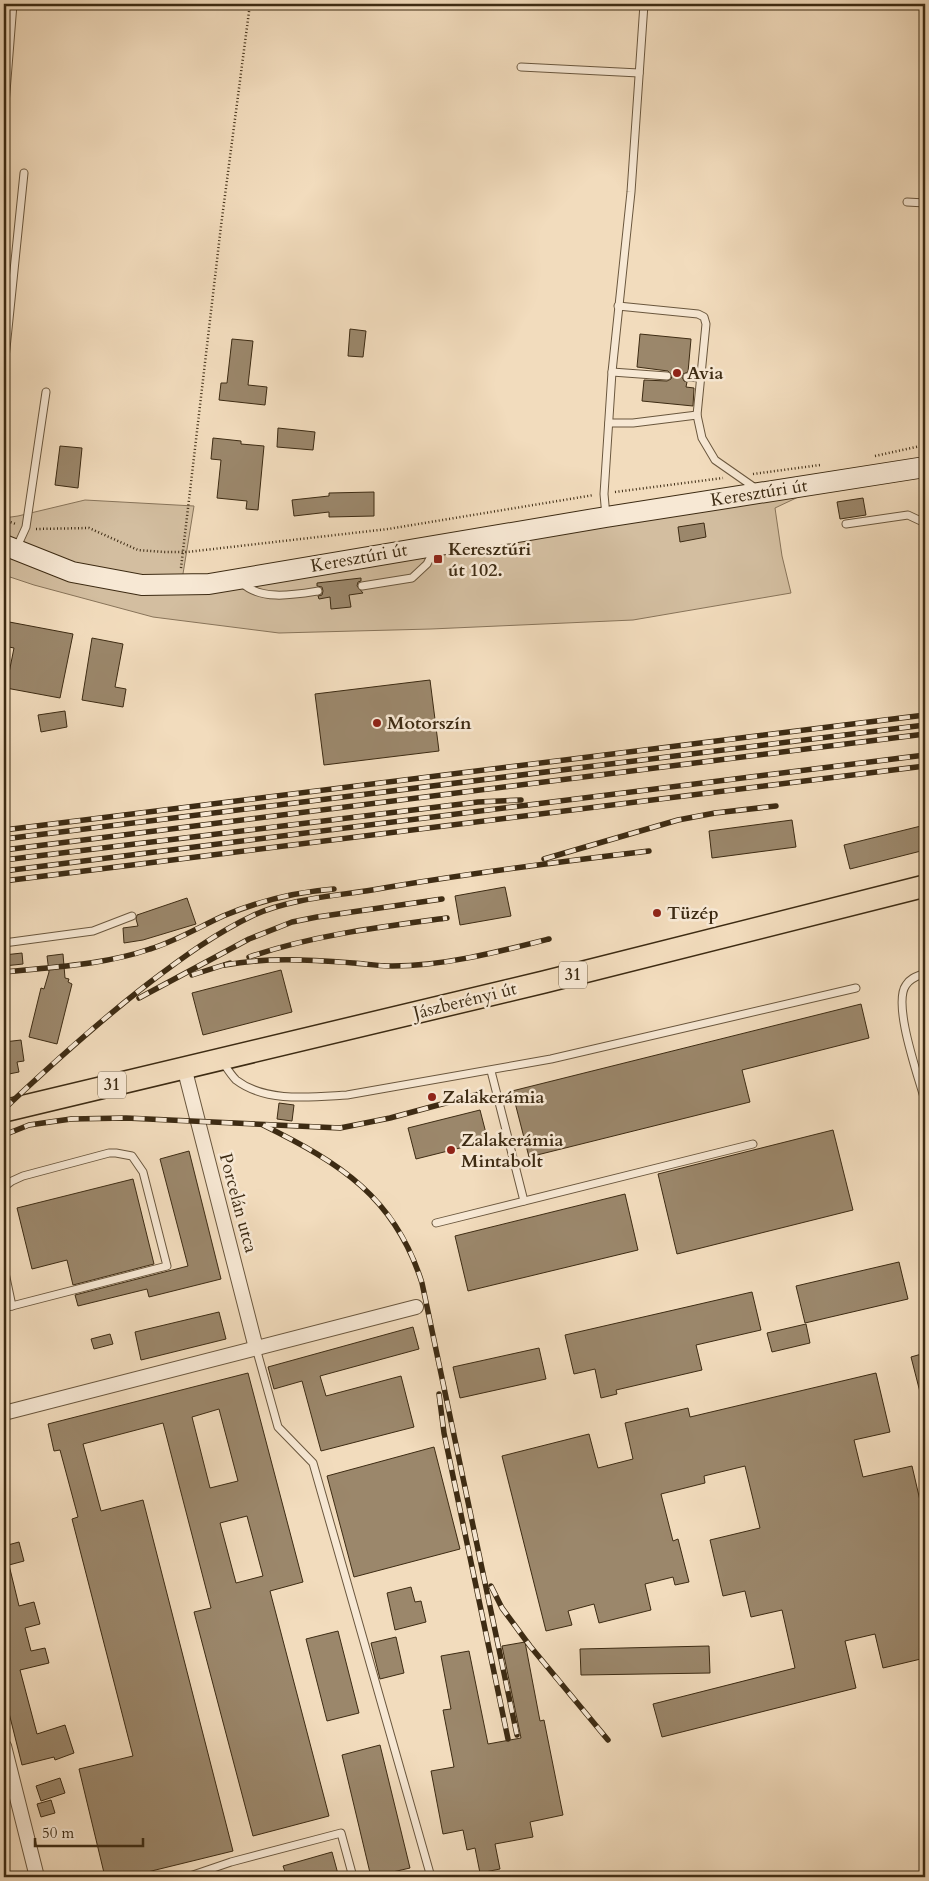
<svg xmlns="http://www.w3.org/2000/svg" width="929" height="1881" viewBox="0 0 929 1881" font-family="Cardo,serif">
<rect width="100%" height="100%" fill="#f2dcbd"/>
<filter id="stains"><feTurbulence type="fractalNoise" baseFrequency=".004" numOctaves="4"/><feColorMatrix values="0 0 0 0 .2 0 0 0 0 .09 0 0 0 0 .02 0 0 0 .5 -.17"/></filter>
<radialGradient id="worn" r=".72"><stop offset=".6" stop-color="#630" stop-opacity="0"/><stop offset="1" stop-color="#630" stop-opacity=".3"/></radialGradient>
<path fill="#d3bea0" stroke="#88745a" d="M811 491 775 508 782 556 791 593 633 620 431 629 279 633 153 617 34 585 4 575V518L18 516 85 500 194 506 182 580Z"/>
<g fill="#9b876b" stroke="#3d2b13" fill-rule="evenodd">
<path d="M350 329 366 331 363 357 348 356Z"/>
<path d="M640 334 691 339 688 372 683 374 682 377 684 381 687 382 686 387 694 388 693 406 642 401 644 380 667 381 671 379 672 376 668 371 637 367Z"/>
<path d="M232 339 253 341 248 385 267 387 265 405 219 400 221 383H227Z"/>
<path d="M278 428 315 432 313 450 277 447Z"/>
<path d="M213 438 241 441V444L264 446 258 510 246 509 247 501 217 498 221 460 211 459Z"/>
<path d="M60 446 82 448 78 488 55 485Z"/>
<path d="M374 492V516L329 517V512L294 516 292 500 329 496V493Z"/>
<path d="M863 498 866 515 840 519 837 502Z"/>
<path d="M704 523 706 537 680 542 678 527Z"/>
<path d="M361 578V581L358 582 357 586 363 593 349 595 351 607 331 609 330 597 319 599 318 596 322 595 323 591 322 587 317 586V583Z"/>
<path d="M4 621 73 634 60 698 6 688 14 648 4 646Z"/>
<path d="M92 638 123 644 115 687 126 689 123 707 82 700Z"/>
<path d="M430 680 439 751 324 765 315 694Z"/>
<path d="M65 711 67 727 41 732 38 715Z"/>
<path d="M792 820 796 847 712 858 709 831Z"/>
<path d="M925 825V850L850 869 844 845Z"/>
<path d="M505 887 511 916 460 925 455 896Z"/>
<path d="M187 898 196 924 143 940 124 943 123 928 138 926 136 919 137 915Z"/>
<path d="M22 953 23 964 4 966V955Z"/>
<path d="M63 954 65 978 69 979 68 982 72 984 57 1044 29 1037 41 988 44 989 49 972 47 956Z"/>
<path d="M281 970 292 1012 203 1035 192 993Z"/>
<path d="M861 1004 869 1038 742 1070 750 1102 529 1157 512 1091Z"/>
<path d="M21 1040 24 1061 17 1062 19 1072 4 1075V1042Z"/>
<path d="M279 1103 294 1105 292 1121 277 1119Z"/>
<path d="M480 1110 488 1141 416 1159 408 1128Z"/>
<path d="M833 1130 853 1210 677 1254 658 1174Z"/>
<path d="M189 1151 221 1279 149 1297 147 1289 78 1306 75 1295 188 1266 160 1159Z"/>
<path d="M133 1179 154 1264 73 1285 67 1260 32 1269 17 1208Z"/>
<path d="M625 1194 638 1250 468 1291 455 1236Z"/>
<path d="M899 1262 908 1299 805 1323 796 1286Z"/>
<path d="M752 1292 761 1330 696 1345 702 1370 616 1390 617 1394 601 1398 595 1369 574 1374 565 1335Z"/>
<path d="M219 1312 226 1339 141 1360 135 1332Z"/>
<path d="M806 1324 810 1343 772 1352 767 1333Z"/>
<path d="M413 1327 419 1349 320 1376 326 1396 401 1376 414 1427 321 1451 302 1381 274 1389 268 1367Z"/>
<path d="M110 1334 113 1344 94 1349 91 1339Z"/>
<path d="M539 1348 546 1379 460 1398 453 1367Z"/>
<path d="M925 1353V1395L921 1396 911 1357Z"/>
<path d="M248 1373 303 1582 270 1591 329 1816 253 1836 194 1612 211 1608 163 1423 83 1444 101 1511 143 1500 233 1851 127 1877H105L79 1769 133 1756 72 1519 78 1517 60 1450 54 1451 48 1424ZM219 1409 238 1481 210 1488 192 1417ZM247 1516 263 1576 236 1583 220 1523Z"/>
<path d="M876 1373 890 1432 854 1440 863 1477 912 1466 925 1522V1658L883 1668 875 1634 845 1641 856 1688 662 1737 653 1704 795 1668 782 1610 751 1617 745 1591 723 1596 710 1540 760 1528 745 1466 704 1476 705 1483 661 1494 673 1541 678 1539 689 1582 675 1585 673 1577 645 1584 651 1610 599 1623 594 1604 568 1611 572 1625 546 1631 502 1456 589 1434 598 1468 633 1459 625 1423 688 1408 690 1417Z"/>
<path d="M434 1447 460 1549 354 1577 327 1476Z"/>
<path d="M19 1542 24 1561 9 1565 19 1606 34 1602 40 1624 25 1628 31 1651 45 1648 49 1663 20 1670 37 1734 65 1725 74 1753 55 1760 54 1757 22 1765 4 1693V1546Z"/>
<path d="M411 1587 415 1602 421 1601 426 1622 395 1630 387 1593Z"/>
<path d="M338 1631 359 1713 327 1721 306 1639Z"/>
<path d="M396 1637 404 1673 380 1679 371 1643Z"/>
<path d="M525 1642 540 1721 544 1720 563 1815 530 1822 533 1837 495 1844 500 1869 480 1873 475 1848 467 1850 463 1830 443 1834 431 1771 454 1767 443 1710 451 1709 441 1656 469 1651 488 1744 521 1738 502 1646Z"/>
<path d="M709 1646 710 1673 581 1675 580 1649Z"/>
<path d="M380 1745 410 1868 371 1877 342 1755Z"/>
<path d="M60 1778 65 1793 41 1801 36 1786Z"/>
<path d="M51 1800 55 1813 41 1817 37 1804Z"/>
<path d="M332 1852 338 1874 326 1877H287L283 1866Z"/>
</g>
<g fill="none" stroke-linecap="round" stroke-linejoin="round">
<g stroke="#6a573e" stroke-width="9">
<g id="service">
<path d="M521 67 639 73"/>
<path d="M4 117 13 4"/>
<path d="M907 202 925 203"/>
<path d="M618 306 698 314 704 317 706 324 697 415 702 438 715 460 758 490"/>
<path d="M4 368 24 173"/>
<path d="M612 372 667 376"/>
<path d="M687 377 701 378"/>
<path d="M609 423H633L697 415"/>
<path d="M606 516 604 494 612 372 631 192 644 4"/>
<path d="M846 524 908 515 925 523"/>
<path d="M16 549 26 527 46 392"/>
<path d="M241 582C260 601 293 595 318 591"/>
<path d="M362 586 412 578 427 564 434 550"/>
<path d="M4 943 93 931 132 916"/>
<path d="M925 973C918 976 910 978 906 985 892 1004 919 1078 925 1101"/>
<path d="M222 1061C226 1067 231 1075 236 1080 266 1103 312 1097 347 1095L551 1059 856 988"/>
<path d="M491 1071 524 1201"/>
<path d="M4 1187 12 1181 23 1176 109 1153H116L132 1156 143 1172 167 1266 4 1308"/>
<path d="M436 1223 753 1144"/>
<path d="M4 1268 12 1306"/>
<path d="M256 1348 278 1427 313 1463 431 1877"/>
<path d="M187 1877 231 1862 341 1833 353 1877"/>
</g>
</g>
<g stroke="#6a573e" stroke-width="16">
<g id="minor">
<path d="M184 1067 256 1348"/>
<path d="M4 1413 416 1307"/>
<path d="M4 1746 37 1877"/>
</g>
</g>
<g stroke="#3d2b13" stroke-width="22">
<path id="secondary" d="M4 545 72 572 142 585 209 584 606 517 925 467"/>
</g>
<g stroke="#3d2b13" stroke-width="24">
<path id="primary" d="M4 1111 544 982 925 886"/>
</g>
<g stroke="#3d2b13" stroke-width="2.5" stroke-dasharray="1 2.5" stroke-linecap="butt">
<path d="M875 456 925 445"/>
<path d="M753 474 820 465"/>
<path d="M615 492 723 478"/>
<path d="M4 520 16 524"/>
<path d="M36 529 89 528 138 550 165 552H187L388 529 594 495"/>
<path d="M181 568 221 226 250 4"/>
</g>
<use href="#service" stroke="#f7e8d4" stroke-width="7"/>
<use href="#minor" stroke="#f7e8d4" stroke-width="14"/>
<use href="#secondary" stroke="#f7e8d4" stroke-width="20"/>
<use href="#primary" stroke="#f2dcbd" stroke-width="21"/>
<g stroke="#3d2b13" stroke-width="5.5">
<g id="rail">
<path d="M4 830 925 715"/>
<path d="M4 839 925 725"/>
<path d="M4 850 925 734"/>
<path d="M544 859 678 820 715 813 776 806"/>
<path d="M4 860 478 802 521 800"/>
<path d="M4 871 925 755"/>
<path d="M4 881 925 766"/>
<path d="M249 957C314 935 380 927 447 918"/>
<path d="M225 965C267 957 310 960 354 963 366 964 379 966 392 966 444 966 498 952 549 939"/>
<path d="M4 972C52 967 104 965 150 949 176 941 199 927 223 916 259 901 295 892 334 889"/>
<path d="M192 975 230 963"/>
<path d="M139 998 249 939 292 922 317 917 442 899"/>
<path d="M4 1109C51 1065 98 1022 149 983 183 957 216 933 254 915 289 899 334 896 372 890 464 874 557 862 649 851"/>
<path d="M263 1125C340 1163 395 1197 422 1283L517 1735"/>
<path d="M4 1135 29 1125 71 1119 126 1118 340 1128 390 1118 479 1094"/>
<path d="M439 1394 444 1433 508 1739"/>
<path d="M491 1586 502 1608 530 1646 608 1740"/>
<path d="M4 1859 8 1877"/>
</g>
</g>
<use href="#rail" stroke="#f7e8d4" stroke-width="4" stroke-dasharray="11" stroke-linecap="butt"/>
</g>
<g fill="#8f2418" stroke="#f7e8d4" stroke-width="2">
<circle cx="677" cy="373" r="5"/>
<rect x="433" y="554" width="10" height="10" rx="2.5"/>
<circle cx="377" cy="723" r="5"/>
<circle cx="657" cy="913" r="5"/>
<circle cx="432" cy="1097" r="5"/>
<circle cx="451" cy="1150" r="5"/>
</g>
<g text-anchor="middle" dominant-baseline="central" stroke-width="5" stroke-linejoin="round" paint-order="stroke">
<g fill="#f7e8d4" stroke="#75644d" stroke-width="1">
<rect x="559" y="961.5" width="28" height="27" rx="4"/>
<rect x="98" y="1071.5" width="28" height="27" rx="4"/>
</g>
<g font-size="16" font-weight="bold" fill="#3d2b13">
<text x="573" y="975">31</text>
<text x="112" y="1085">31</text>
</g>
<g font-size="18" font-weight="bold" fill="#3d2b13" stroke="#f7e8d4" text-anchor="start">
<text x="687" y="373">Avia</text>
<text x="448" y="549">Keresztúri<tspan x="448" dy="21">út 102.</tspan></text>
<text x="387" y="723">Motorszín</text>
<text x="667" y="913">Tüzép</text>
<text x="442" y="1097">Zalakerámia</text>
<text x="461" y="1140">Zalakerámia<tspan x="461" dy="21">Mintabolt</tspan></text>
</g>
<g font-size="18" fill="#3d2b13" stroke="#f7e8d4">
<text transform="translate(759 493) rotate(-9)">Keresztúri út</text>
<text transform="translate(359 558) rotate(-10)">Keresztúri út</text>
<text transform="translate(465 1001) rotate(-14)">Jászberényi út</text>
<text transform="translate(238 1203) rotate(75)">Porcelán utca</text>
</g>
</g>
<rect width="929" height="1881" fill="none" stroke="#f2dcbd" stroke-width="20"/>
<rect x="5" y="5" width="919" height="1871" fill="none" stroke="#3d2b13" stroke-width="2.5"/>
<rect x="10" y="10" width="909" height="1861" fill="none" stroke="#3d2b13"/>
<path d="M35 1838v8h108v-8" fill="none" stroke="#3d2b13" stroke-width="2.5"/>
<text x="42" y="1838" font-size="15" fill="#3d2b13" stroke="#f7e8d4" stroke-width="4" paint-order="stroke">50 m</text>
<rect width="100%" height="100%" filter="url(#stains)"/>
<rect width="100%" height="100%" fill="url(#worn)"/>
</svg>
